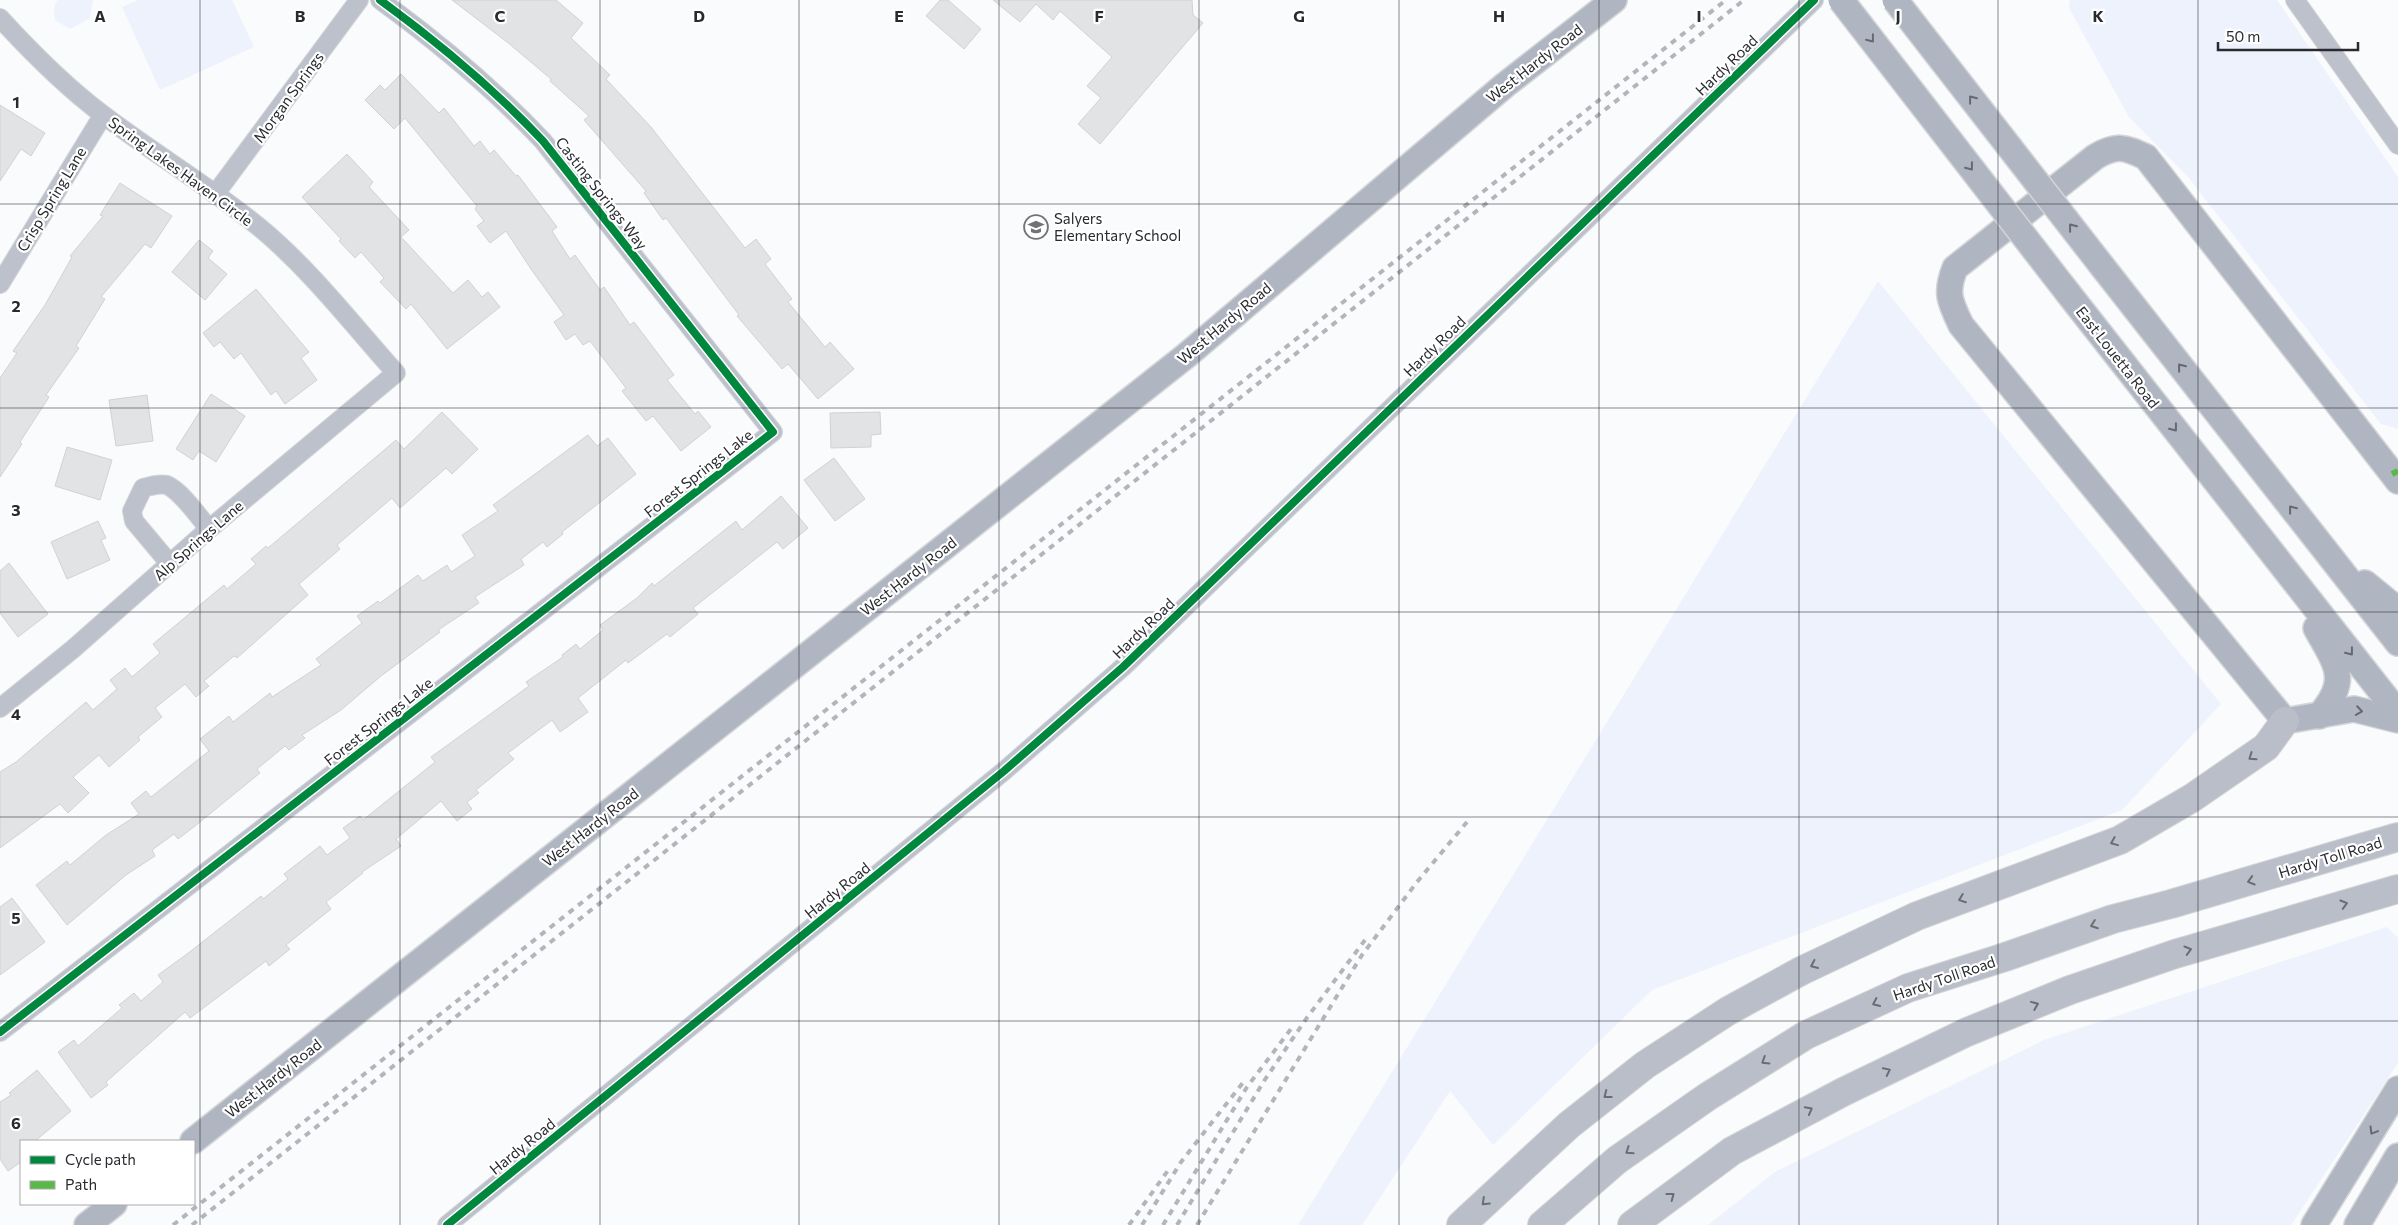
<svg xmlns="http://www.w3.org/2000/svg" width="2398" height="1225" viewBox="0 0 2398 1225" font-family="Commissioner,sans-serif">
<rect width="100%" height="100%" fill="#fafbfc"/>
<g fill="#edf2fd">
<path d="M58 0H93L90 18 70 29 55 20C54 13 53 5 58 0Z"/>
<path d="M138 0H232L254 47 160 90 122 7Z"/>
<path d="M2070 0H2277L2398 177V429L2381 424 2188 177 2129 117 2069 8Z"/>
<path d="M1878 281 2221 704 2122 810 1652 990 1493 1145 1450 1091 1362 1225H1298Z"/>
<path d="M2387 927 2398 938V1063L2291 1225H1708L1775 1172 2044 1040Z"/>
</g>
<g fill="#e1e3e5" stroke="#d0d2d5">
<path d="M452 0H556L583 23 571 38 610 75 606 79 651 127 745 248 756 239 771 259 765 264 792 299 788 302 825 347 830 342 854 369 818 399 788 364 782 369 737 316 739 315 666 218 663 220 644 193 646 191 584 120 589 116 550 81 551 79 507 42Z"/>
<path d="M940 0H948L981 29 964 49 926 16Z"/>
<path d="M993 0H1192L1193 15 1203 23 1100 144 1078 124 1101 98 1087 86 1112 57 1060 11 1053 20 1036 4 1020 22Z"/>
<path d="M401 74 439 113 444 108 474 146 480 141 490 154 494 150 516 176 518 175 557 227 552 231 570 259 575 255 600 290 604 287 630 325 634 322 674 375 667 380 695 414 698 411 711 427 681 451 653 416 646 421 622 391 626 388 590 341 583 345 575 334 566 340 554 322 564 315 531 269 506 231 490 243 477 226 484 221 475 209 477 206 405 118 394 129 365 100 380 85 385 90Z"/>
<path d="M0 105 45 133 31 156 21 149 0 181Z"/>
<path d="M347 154 373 182 369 187 409 230 401 237 453 293 468 280 482 297 488 292 500 307 447 349 411 304 406 309 380 282 384 278 361 252 355 258 339 241 341 239 302 197Z"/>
<path d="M120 183 172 216 151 248 145 244 101 297 105 299 76 346 79 348 46 395 49 397 20 442 22 444 0 477V378L17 353 13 351 45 305 72 257 70 256 103 216 100 215Z"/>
<path d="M199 240 213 251 208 258 227 274 205 300 172 272Z"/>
<path d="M256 289 309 352 301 358 317 380 285 404 276 391 271 395 241 353 234 359 220 342 214 347 203 333Z"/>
<path d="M211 394 245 416 216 462 199 451 193 460 176 449Z"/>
<path d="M147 395 153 441 116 446 109 400Z"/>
<path d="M442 412 478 449 452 474 446 468 400 508 392 498 337 545 340 549 299 584 308 595 237 658 234 656 204 681 209 686 196 697 185 684 155 708 162 717 138 737 140 740 109 767 99 755 73 777 89 793 68 813 60 804 0 848V772L16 762 86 702 93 710 117 689 110 680 125 668 132 677 160 653 153 644 224 585 227 589 256 564 251 559 266 546 268 548 396 440 404 449Z"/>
<path d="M880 412 881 434 871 435V447L831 448 830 413Z"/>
<path d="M588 435 597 446 608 438 636 474 562 532 563 534 547 547 543 542 521 559 524 565 475 597 479 603 438 630 440 632 381 676 341 710 302 735 305 738 289 750 285 746 257 769 260 773 195 826 178 839 174 834 152 850 155 856 126 875 67 925 36 885 67 861 70 865 106 835 139 814 131 803 146 791 151 797 209 751 200 739 229 716 233 722 270 693 272 697 321 665 316 659 362 623 357 616 378 601 380 603 418 575 423 581 447 565 451 572 475 556 462 535 498 511 493 505Z"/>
<path d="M67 447 112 460 100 500 55 486Z"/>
<path d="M834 458 865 499 835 521 804 480Z"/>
<path d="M781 496 808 528 783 549 777 542 693 608 698 614 670 637 667 634 628 663 626 660 578 698 588 712 560 732 552 720 508 753 514 759 476 790 479 793 467 802 472 809 457 821 441 801 396 839 401 846 362 872 363 873 326 902 331 909 286 945 290 949 269 966 266 961 190 1018 185 1012 106 1082 108 1085 91 1098 58 1052 74 1040 78 1046 122 1008 119 1005 134 993 141 1001 163 982 158 975 187 954 261 896 263 899 288 879 284 874 320 846 327 855 350 838 343 828 360 816 363 820 435 762 431 757 529 686 526 682 563 657 562 655 576 644 580 649 603 630 600 625 637 598 652 583 654 586 736 521 742 530Z"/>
<path d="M98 521 106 538 101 540 110 560 67 579 51 542Z"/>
<path d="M9 563 48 614 18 637 0 613V571Z"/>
<path d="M12 898 45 942 0 975V907Z"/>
<path d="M37 1070 71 1111 35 1141H21V1162L8 1171 0 1159V1102L11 1095 9 1093Z"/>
</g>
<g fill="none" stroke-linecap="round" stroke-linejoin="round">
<g stroke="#d4d5d7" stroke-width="20">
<g id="street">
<path d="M2295 0 2398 145"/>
<path d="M0 18C32 53 65 86 102 114 153 153 209 186 259 227 310 269 352 324 396 373L209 529 73 649 0 708"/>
<path d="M216 193 359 0"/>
<path d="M0 284 103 115"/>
<path d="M170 564 134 521 132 511 143 488C150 486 159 483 167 485 181 491 199 517 209 529"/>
<path d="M0 1032 773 432 543 141C493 88 439 43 380 0"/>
<path d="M447 1225 1004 771 1123 667 1814 0"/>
</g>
</g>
<g stroke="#d4d5d7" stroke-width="28">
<g id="secondary">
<path d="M2102 266 2398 643"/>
<path d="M2068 293 2398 713"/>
<path d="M2398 481 2146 157C2124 147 2117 144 2095 157L1955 268C1945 293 1950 302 1961 325L2285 721 2354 709 2398 720"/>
<path d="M2365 583 2398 610"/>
<path d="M2316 628C2336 665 2351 679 2319 716"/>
<path d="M193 1141 1187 355 1505 85 1614 0"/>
<path d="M87 1225 114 1204"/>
<path d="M2314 1225 2398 1089"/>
<path d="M2357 1225 2398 1156"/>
</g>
</g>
<g stroke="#d4d5d7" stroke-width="30">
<g id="highway">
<path d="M1461 1225 1569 1125 1645 1065 1728 1011 1801 971 1917 916 2120 840 2192 798 2266 747 2285 721"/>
<path d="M1542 1225 1617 1160 1707 1097 1806 1035 1908 988 2005 957 2113 919 2171 904 2398 837"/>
<path d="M1632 1225 1732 1151 1843 1092 1967 1032 2070 990 2175 954 2398 889"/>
</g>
</g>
<use href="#street" stroke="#bcc1cc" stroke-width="18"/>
<use href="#secondary" stroke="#b0b5c2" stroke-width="25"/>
<use href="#highway" stroke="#b9bec9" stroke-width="28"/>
<g stroke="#b3b5bb" stroke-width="4" stroke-dasharray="6 6" stroke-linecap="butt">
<path d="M173 1225 1726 0"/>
<path d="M192 1225 1744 0"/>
<path d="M1129 1225 1169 1169"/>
<path d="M1142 1225 1181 1162 1245 1080"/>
<path d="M1163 1225 1247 1087 1294 1025"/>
<path d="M1177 1225 1264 1081 1306 1019 1365 940"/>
<path d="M1197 1225 1362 955 1417 882 1467 822"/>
</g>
<g stroke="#d4d5d7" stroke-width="28" stroke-linecap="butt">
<g id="secondary-bridge">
<path d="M1841 0 2068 293"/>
<path d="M1895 0 2102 266"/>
</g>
</g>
<use href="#secondary-bridge" stroke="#b0b5c2" stroke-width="25"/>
<path stroke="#58b947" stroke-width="6" stroke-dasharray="12 6" stroke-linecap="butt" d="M2392 474 2398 471"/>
<g stroke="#fff" stroke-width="11">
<g id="cycleway">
<path d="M0 1032 773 432 543 141C493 88 439 43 380 0"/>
<path d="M447 1225 1004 771 1123 667 1814 0"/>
</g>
</g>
<use href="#cycleway" stroke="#00873e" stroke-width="8"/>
</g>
<defs><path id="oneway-chevron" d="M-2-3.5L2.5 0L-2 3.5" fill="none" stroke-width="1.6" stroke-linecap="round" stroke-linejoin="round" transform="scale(1.25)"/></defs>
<g stroke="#656971">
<use href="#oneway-chevron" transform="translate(1871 39) rotate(52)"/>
<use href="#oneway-chevron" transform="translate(1972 99) rotate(-128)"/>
<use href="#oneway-chevron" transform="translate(1970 167) rotate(52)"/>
<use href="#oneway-chevron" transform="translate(2072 227) rotate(-128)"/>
<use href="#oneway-chevron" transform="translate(2181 367) rotate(-128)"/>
<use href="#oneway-chevron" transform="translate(2174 428) rotate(52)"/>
<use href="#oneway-chevron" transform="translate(2292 509) rotate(-128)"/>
<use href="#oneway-chevron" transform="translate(2350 652) rotate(52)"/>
<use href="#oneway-chevron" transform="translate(2359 711) rotate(8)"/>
<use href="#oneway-chevron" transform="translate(2373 1131) rotate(121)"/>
</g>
<g stroke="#696d74">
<use href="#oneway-chevron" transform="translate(2252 757) rotate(145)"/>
<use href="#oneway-chevron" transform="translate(2114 842) rotate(158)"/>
<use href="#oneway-chevron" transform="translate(2251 881) rotate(163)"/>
<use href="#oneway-chevron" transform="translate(1962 899) rotate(159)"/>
<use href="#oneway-chevron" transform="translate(2344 904) rotate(-16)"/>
<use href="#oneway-chevron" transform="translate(2094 925) rotate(160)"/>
<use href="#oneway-chevron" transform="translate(2188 950) rotate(-16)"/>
<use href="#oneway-chevron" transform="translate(1814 965) rotate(155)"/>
<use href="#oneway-chevron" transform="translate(1876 1003) rotate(155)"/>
<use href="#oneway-chevron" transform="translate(2035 1005) rotate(-22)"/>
<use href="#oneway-chevron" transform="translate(1765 1061) rotate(148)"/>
<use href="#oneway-chevron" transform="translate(1887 1071) rotate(-26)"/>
<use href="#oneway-chevron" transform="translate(1607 1095) rotate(142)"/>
<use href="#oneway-chevron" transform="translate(1809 1110) rotate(-28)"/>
<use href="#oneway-chevron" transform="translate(1629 1151) rotate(145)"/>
<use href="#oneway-chevron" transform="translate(1671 1196) rotate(-37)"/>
<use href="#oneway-chevron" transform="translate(1485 1202) rotate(137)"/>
</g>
<path fill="none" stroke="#282a2f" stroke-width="1" stroke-opacity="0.55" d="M200 0V1225M400 0V1225M600 0V1225M799 0V1225M999 0V1225M1199 0V1225M1399 0V1225M1599 0V1225M1799 0V1225M1998 0V1225M2198 0V1225M0 204H2398M0 408H2398M0 612H2398M0 817H2398M0 1021H2398"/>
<defs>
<g id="school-ring" transform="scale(1.25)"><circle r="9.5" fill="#fff" stroke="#727377" stroke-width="1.5"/><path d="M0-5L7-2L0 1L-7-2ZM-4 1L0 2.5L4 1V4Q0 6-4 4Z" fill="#727377"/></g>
</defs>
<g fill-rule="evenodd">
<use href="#school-ring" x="1036" y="227"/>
</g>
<g text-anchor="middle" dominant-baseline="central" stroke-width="4.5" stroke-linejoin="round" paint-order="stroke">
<g font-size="15" fill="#282a2f" stroke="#fff">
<text transform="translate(1534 63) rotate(-38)">West Hardy Road</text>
<text transform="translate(1726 65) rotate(-44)">Hardy Road</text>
<text transform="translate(288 97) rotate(-54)">Morgan Springs</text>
<text transform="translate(181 171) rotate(36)">Spring Lakes Haven Circle</text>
<text transform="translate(602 193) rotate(52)">Casting Springs Way</text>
<text transform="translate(51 199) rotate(-59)">Crisp Spring Lane</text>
<text transform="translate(1224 323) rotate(-40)">West Hardy Road</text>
<text transform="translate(1434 346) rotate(-44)">Hardy Road</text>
<text transform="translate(2118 357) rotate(52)">East Louetta Road</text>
<text transform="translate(698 473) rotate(-38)">Forest Springs Lake</text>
<text transform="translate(198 540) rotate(-41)">Alp Springs Lane</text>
<text transform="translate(908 576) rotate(-38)">West Hardy Road</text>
<text transform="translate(1143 628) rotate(-44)">Hardy Road</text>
<text transform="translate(378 721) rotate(-38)">Forest Springs Lake</text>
<text transform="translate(590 827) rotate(-38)">West Hardy Road</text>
<text transform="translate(2330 857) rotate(-17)">Hardy Toll Road</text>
<text transform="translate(837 890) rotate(-39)">Hardy Road</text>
<text transform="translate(1944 978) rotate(-19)">Hardy Toll Road</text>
<text transform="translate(273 1078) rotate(-38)">West Hardy Road</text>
<text transform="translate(522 1146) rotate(-39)">Hardy Road</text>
</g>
<g font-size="15" fill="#282a2f" stroke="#fff" text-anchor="start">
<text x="1054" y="218">Salyers<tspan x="1054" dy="17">Elementary School</tspan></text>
</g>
</g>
<g font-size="16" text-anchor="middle" font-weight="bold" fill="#282a2f" stroke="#fff" stroke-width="4.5" stroke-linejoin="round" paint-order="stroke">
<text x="100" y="22">A</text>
<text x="300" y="22">B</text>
<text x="500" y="22">C</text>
<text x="699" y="22">D</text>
<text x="899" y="22">E</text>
<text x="1099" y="22">F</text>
<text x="1299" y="22">G</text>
<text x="1499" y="22">H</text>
<text x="1699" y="22">I</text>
<text x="1898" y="22">J</text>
<text x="2098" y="22">K</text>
<text x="16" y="108">1</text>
<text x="16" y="312">2</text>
<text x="16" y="516">3</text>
<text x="16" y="720">4</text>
<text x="16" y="924">5</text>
<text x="16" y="1129">6</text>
</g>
<rect x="20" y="1140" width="175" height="65" fill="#ffffff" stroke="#a9aaac"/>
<rect x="30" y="1156" width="25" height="8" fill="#00873e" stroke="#a9aaac"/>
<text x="65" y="1165" font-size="15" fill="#282a2f">Cycle path</text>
<rect x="30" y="1181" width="25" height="8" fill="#58b947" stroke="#a9aaac"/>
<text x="65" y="1190" font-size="15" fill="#282a2f">Path</text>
<path d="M2218 42v8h140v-8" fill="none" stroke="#282a2f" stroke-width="2.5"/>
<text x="2226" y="42" font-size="15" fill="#282a2f" stroke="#ffffff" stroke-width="4" paint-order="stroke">50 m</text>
</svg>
